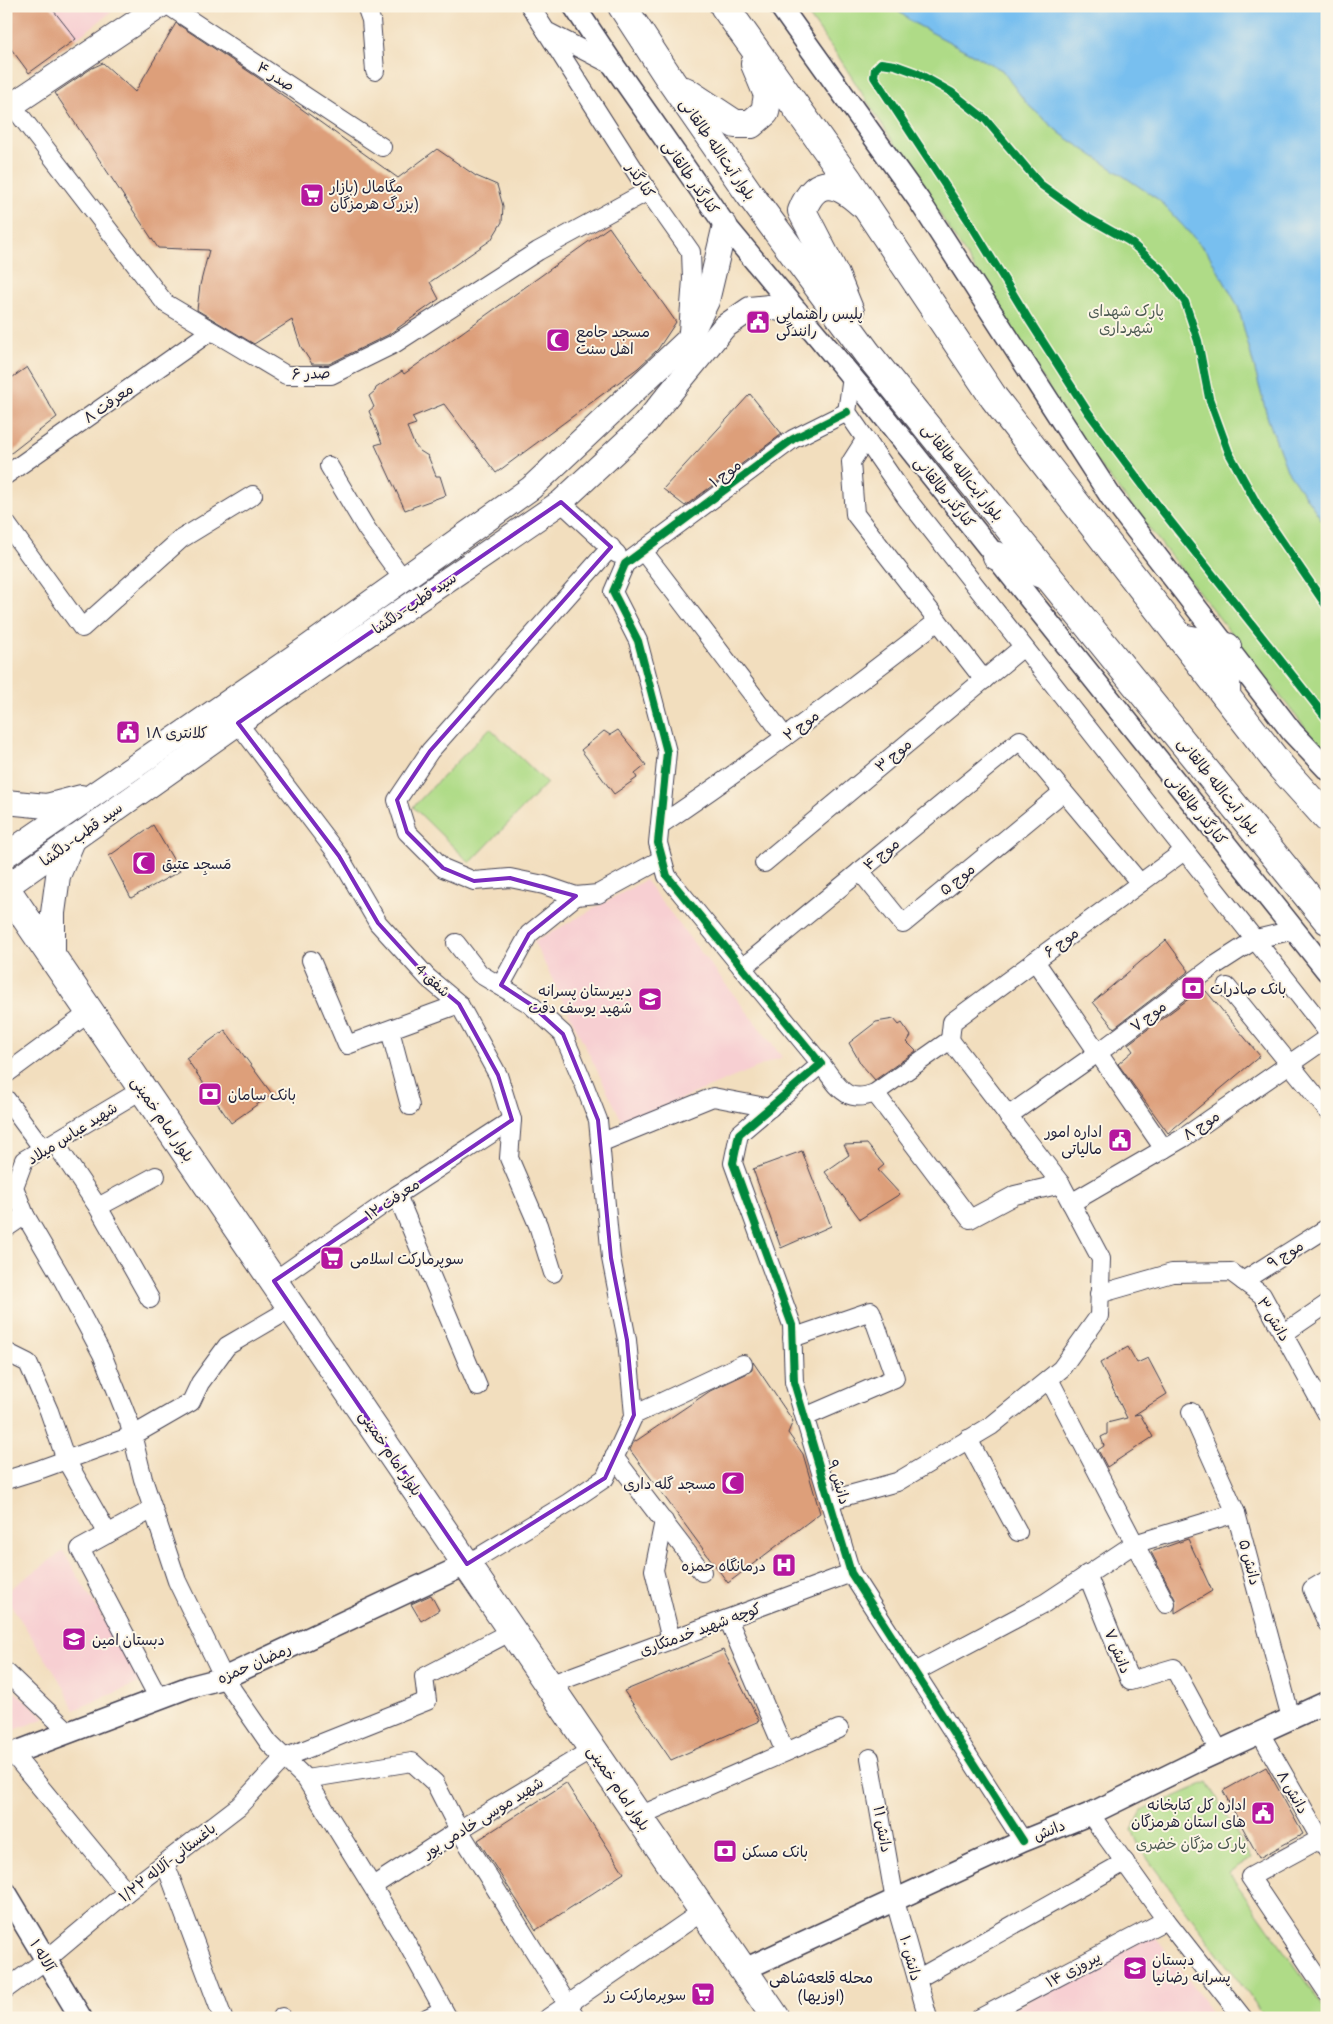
<svg xmlns="http://www.w3.org/2000/svg" width="1333" height="2024" viewBox="0 0 1333 2024" font-family="Delius,'Playpen Sans Arabic',sans-serif">
<rect width="100%" height="100%" fill="#fcf5e5"/>
<filter id="ink" filterUnits="userSpaceOnUse"><feTurbulence type="fractalNoise" baseFrequency=".02" numOctaves="2"/><feDisplacementMap in="SourceGraphic" scale="10" xChannelSelector="R" yChannelSelector="G"/><feConvolveMatrix kernelMatrix="1 2 1 2 8 2 1 2 1" color-interpolation-filters="sRGB"/></filter>
<filter id="wash" filterUnits="userSpaceOnUse"><feTurbulence type="fractalNoise" baseFrequency=".0096" numOctaves="4" result="noise"/><feDisplacementMap in="SourceGraphic" scale="20" xChannelSelector="R" yChannelSelector="G"/><feGaussianBlur stdDeviation="1.12" result="paint"/><feColorMatrix in="noise" values="0 0 0 0 0 0 0 0 0 0 0 0 0 0 0 0 0 1.4 0 .05"/><feComposite in="paint" operator="in"/></filter>
<g filter="url(#wash)">
<rect width="100%" height="100%" fill="#f2debe"/>
<g fill="#f7cfd2">
<path d="M51 6H117L118 7 76 39Z"/>
<path d="M645 880 782 1057 623 1123 534 942Z"/>
<path d="M63 1551 141 1682 74 1710 65 1689 6 1597V1592Z"/>
<path d="M6 1684 46 1718 6 1733Z"/>
<path d="M1154 1935 1204 2001 1213 2018H1013L1009 2010Z"/>
</g>
<g fill="#afdb87" stroke="#687e61">
<path d="M802 6H892L912 22 1002 70 1027 104 1061 134 1159 200 1208 253 1238 306 1268 419 1287 470 1327 527V753L1306 729 1083 444 964 252 840 59Z"/>
<path d="M490 728 547 783 470 863 413 807Z"/>
<path d="M1208 1782 1251 1859 1229 1873 1327 2012V2018H1266L1141 1850 1132 1830 1142 1811Z"/>
</g>
<path fill="#78bfef" stroke="#4d7095" d="M892 6H1327V527L1287 470 1268 419 1238 306 1208 253 1159 200 1061 134 1027 104 1002 70 912 22Z"/>
<g id="blocks">
<g fill="#dd9f7a">
<path d="M6 6H50L76 39 29 73 6 42Z"/>
<path d="M176 23 257 77 398 178 437 149 476 176 497 185 503 206 502 222 491 240 430 282 439 299 388 335 329 364H312L301 347 292 320 254 344 197 310 200 285 209 250 158 248 55 93 92 68 103 63 135 92Z"/>
<path d="M609 227 676 322 658 349 638 368 496 473 444 404 412 417 416 424 407 427 414 444 420 451 428 456 436 476H440L446 495 405 510 375 445 382 443 369 411 374 407 369 396 375 391 376 388 402 371 404 374Z"/>
<path d="M27 367 57 417 6 457V382Z"/>
<path d="M750 394 782 434 685 506 663 489Z"/>
<path d="M618 730 646 765 635 774 637 778 614 794 581 750 604 731 610 735Z"/>
<path d="M153 825 180 871 131 898 109 856Z"/>
<path d="M1166 940 1189 971 1114 1028 1093 1002Z"/>
<path d="M1202 989 1204 992 1206 991 1260 1056 1168 1133 1118 1064 1133 1051 1128 1044Z"/>
<path d="M894 1019 899 1025 902 1023 911 1036 907 1042 916 1051 875 1080 861 1064 849 1043 876 1022Z"/>
<path d="M225 1030 272 1094 231 1123 186 1058Z"/>
<path d="M867 1144 884 1165 878 1170 900 1194 860 1219 825 1172 849 1155 844 1145Z"/>
<path d="M802 1151 831 1226 781 1248 753 1169Z"/>
<path d="M1128 1347 1137 1363 1148 1358 1167 1394 1134 1415 1140 1414 1153 1437 1107 1467 1098 1450 1104 1446 1101 1437 1107 1434V1423L1127 1418 1100 1363Z"/>
<path d="M753 1362 793 1421 788 1433 803 1454 820 1513 728 1583 630 1450 633 1443 710 1391 748 1373 752 1370Z"/>
<path d="M1188 1539 1212 1591 1175 1613V1599L1151 1552Z"/>
<path d="M431 1595 439 1610 421 1621 411 1604Z"/>
<path d="M723 1650 759 1721 671 1760 624 1691Z"/>
<path d="M1266 1767 1303 1834 1259 1858 1223 1791Z"/>
<path d="M566 1783 624 1873 536 1930 478 1840Z"/>
</g>
</g>
</g>
<g filter="url(#ink)">
<use href="#blocks" fill-opacity="0" stroke="#413e4f" stroke-width="1"/>
<g fill="none" stroke-linecap="round" stroke-linejoin="round">
<g stroke="#413e4f" stroke-width="20">
<g id="minor">
<path d="M169 6 382 147"/>
<path d="M366 6 371 20 375 71"/>
<path d="M530 6 546 31 614 66"/>
<path d="M546 31 648 191 691 252 692 279 688 332"/>
<path d="M12 105 165 303 286 375H331L394 344 538 251 648 191"/>
<path d="M852 377 847 412 907 499 1327 1031"/>
<path d="M847 412 793 439 625 564 613 592 638 641 667 752 658 843 667 876 821 1064 739 1134 733 1163 792 1325 794 1382 851 1573 1023 1841"/>
<path d="M865 440 851 462 855 514 984 680"/>
<path d="M329 466 366 528 403 579"/>
<path d="M6 475 211 331"/>
<path d="M561 502 617 554"/>
<path d="M6 523 82 628 181 539 253 495"/>
<path d="M611 547 430 751 397 800 407 832 443 868 474 881 510 878 544 885 576 896 598 894 662 859"/>
<path d="M643 551 785 737"/>
<path d="M238 723 339 856 378 923 428 978 459 1004 498 1075 512 1120 509 1158 538 1225 553 1273"/>
<path d="M660 825C756 761 847 691 938 621"/>
<path d="M764 863 1023 647"/>
<path d="M860 871 903 924 1063 792"/>
<path d="M456 943 480 974 530 1004 563 1034 584 1084 598 1120 611 1258 627 1340 634 1415 605 1478 568 1503 467 1564"/>
<path d="M311 960 347 1045 459 1004"/>
<path d="M1035 961 1164 1149"/>
<path d="M742 968 1020 740 1140 883"/>
<path d="M501 985 529 934 576 896"/>
<path d="M1227 987 1327 1110"/>
<path d="M390 1030 410 1106"/>
<path d="M950 1040 952 1022 1184 851"/>
<path d="M821 1064C838 1085 844 1105 875 1093L950 1040 1061 1184 1101 1259 1099 1316 1061 1369 991 1426 897 1482 831 1500"/>
<path d="M6 1074 90 1012"/>
<path d="M143 1089 24 1160 14 1187 25 1215 64 1282 102 1354 129 1422 143 1479 177 1581 224 1678 269 1743 306 1779 404 1938 448 2018"/>
<path d="M875 1093 970 1219 1015 1195 1061 1184"/>
<path d="M6 1099 43 1149"/>
<path d="M1008 1116 1106 1047 1214 966 1256 939 1294 930"/>
<path d="M55 1143 98 1207 150 1299"/>
<path d="M600 1143 713 1097 770 1108"/>
<path d="M397 1195 478 1387"/>
<path d="M1071 1203 1183 1138 1327 1038"/>
<path d="M98 1207 156 1176"/>
<path d="M6 1228 25 1215"/>
<path d="M274 1281 397 1195 512 1120"/>
<path d="M1243 1281 1327 1228"/>
<path d="M1099 1294 1172 1273 1231 1272 1262 1295 1327 1414"/>
<path d="M1283 1334 1327 1304"/>
<path d="M792 1338 871 1311 895 1378 805 1417"/>
<path d="M6 1352 28 1363 49 1411 66 1460 108 1534"/>
<path d="M1049 1379 1166 1604"/>
<path d="M1191 1412 1236 1513 1291 1718"/>
<path d="M634 1415 743 1364"/>
<path d="M968 1439 1018 1532"/>
<path d="M614 1457 702 1572"/>
<path d="M6 1480 41 1469 132 1436 191 1402 200 1383 227 1346 292 1308"/>
<path d="M153 1509 80 1549 159 1699"/>
<path d="M664 1521 654 1570 671 1640"/>
<path d="M1087 1574 1130 1681 1174 1668 1219 1751"/>
<path d="M1327 1580 1312 1589 1327 1623"/>
<path d="M728 1619 785 1752"/>
<path d="M6 1672 70 1733"/>
<path d="M915 1672 1045 1603 1134 1544 1236 1513"/>
<path d="M549 1685 851 1573"/>
<path d="M1260 1733 1327 1850"/>
<path d="M13 1754 127 1892"/>
<path d="M870 1758 895 1901 928 2018"/>
<path d="M306 1779 412 1762 435 1783 459 1830 576 2018"/>
<path d="M1090 1814 1166 1920 1243 2018"/>
<path d="M639 1816 839 1729"/>
<path d="M1320 1839 1250 1877 1327 1992"/>
<path d="M165 1863 223 2018"/>
<path d="M373 1886 459 1830 593 1749"/>
<path d="M917 1979 1125 1862"/>
<path d="M6 1989 46 1960 127 1892 239 1806 284 1758 427 1701 424 1677 512 1631"/>
<path d="M282 2018V2017"/>
<path d="M427 2018 443 2010"/>
<path d="M548 2018 703 1911"/>
<path d="M980 2018 1166 1920"/>
</g>
</g>
<g stroke="#413e4f" stroke-width="24">
<g id="tertiary">
<path d="M574 6 614 66 725 225 866 394 1327 971"/>
<path d="M780 6 918 199 1111 497 1292 732 1327 769"/>
<path d="M6 1756 189 1687 224 1678 467 1564"/>
<path d="M6 1893 81 2018"/>
<path d="M743 1970 1023 1841 1090 1814 1198 1761 1327 1702"/>
</g>
</g>
<g stroke="#413e4f" stroke-width="26">
<g id="secondary">
<path d="M6 109 160 6"/>
<path d="M6 802 46 806 81 797"/>
<path d="M6 855 304 650 531 488 688 340 707 301 725 225"/>
<path d="M6 887 238 723 561 502 643 426 724 327 750 309 769 307 796 312"/>
<path d="M53 958V913L58 876 74 838"/>
</g>
</g>
<g stroke="#413e4f" stroke-width="30">
<g id="primary">
<path d="M622 6 671 81 748 192 867 353 1327 920"/>
<path d="M724 6 849 181 994 398 1281 767 1327 818"/>
<path d="M685 91 735 124H751L765 112 768 95 755 64"/>
<path d="M850 312 835 275 802 211C816 175 837 181 861 203"/>
<path d="M997 556 1044 575"/>
<path d="M1181 638 1227 647 1226 696"/>
<path d="M6 889 776 2018"/>
</g>
</g>
<use href="#minor" stroke="#fff" stroke-width="18"/>
<use href="#tertiary" stroke="#fff" stroke-width="21"/>
<use href="#secondary" stroke="#fff" stroke-width="24"/>
<use href="#primary" stroke="#fff" stroke-width="28"/>
<g stroke="#fcf5e5" stroke-width="11">
<g id="cycleway">
<path d="M847 412 793 439 625 564 613 592 638 641 667 752 658 843 667 876 821 1064 739 1134 733 1163 792 1325 794 1382 851 1573 1023 1841"/>
<path d="M1327 607 1258 506 1229 453 1209 398 1198 341 1185 302 1161 269 1129 241 1083 215 1040 184 985 119 951 92 917 73 895 65 881 63 875 69 874 77 970 223 1029 320 1088 412 1156 503 1327 719"/>
</g>
</g>
<use href="#cycleway" stroke="#00873e" stroke-width="8"/>
</g>
</g>
<path fill="none" stroke="#7b2cbf" stroke-width="4" stroke-linejoin="round" d="M561 502 611 547 430 751 397 800 407 832 443 868 474 881 510 878 576 896 529 934 501 985 530 1004 563 1034 598 1120 611 1258 627 1340 634 1415 605 1478 467 1564 274 1281 512 1120 498 1075 459 1004 428 978 378 923 339 856 238 723Z"/>
<defs>
<g id="supermarket-square" transform="scale(1.25)"><rect x="-9" y="-9" width="18" height="18" rx="4" fill="#b5179e" stroke="#fcf5e5"/><path d="M-6-5.5h2.5l.6 2H6L4.5 2H-2.5L-4.4-4H-6ZM-1.5 3.2a1.3 1.3 0 1 0 .1 0ZM3 3.2a1.3 1.3 0 1 0 .1 0Z" fill="#fff"/></g>
<g id="civic-square" transform="scale(1.25)"><rect x="-9" y="-9" width="18" height="18" rx="4" fill="#b5179e" stroke="#fcf5e5"/><path d="M-.6-6.5H3V-4.5H.6V-3L4-1V1h2V6H-6V1h2V-1L-.6-3ZM-1.2 2.5V6h2.4V2.5Z" fill="#fff"/></g>
<g id="mosque-square" transform="scale(1.25)"><rect x="-9" y="-9" width="18" height="18" rx="4" fill="#b5179e" stroke="#fcf5e5"/><path d="M3.5-4.9A6 6 0 1 0 3.5 4.9A5 5 0 1 1 3.5-4.9Z" fill="#fff"/></g>
<g id="bank-square" transform="scale(1.25)"><rect x="-9" y="-9" width="18" height="18" rx="4" fill="#b5179e" stroke="#fcf5e5"/><path d="M-6-4H6V4H-6ZM0-2.3a2.3 2.3 0 1 0 0 4.6a2.3 2.3 0 1 0 0-4.6Z" fill="#fff"/></g>
<g id="school-square" transform="scale(1.25)"><rect x="-9" y="-9" width="18" height="18" rx="4" fill="#b5179e" stroke="#fcf5e5"/><path d="M0-5L7-2L0 1L-7-2ZM-4 1L0 2.5L4 1V4Q0 6-4 4Z" fill="#fff"/></g>
<g id="hospital-square" transform="scale(1.25)"><rect x="-9" y="-9" width="18" height="18" rx="4" fill="#b5179e" stroke="#fcf5e5"/><path d="M-5-5h3v3.5h4V-5h3V5h-3V1.5h-4V5h-3Z" fill="#fff"/></g>
</defs>
<g fill-rule="evenodd">
<use href="#supermarket-square" x="312" y="195"/>
<use href="#civic-square" x="758" y="322"/>
<use href="#mosque-square" x="558" y="340"/>
<use href="#civic-square" x="128" y="732"/>
<use href="#mosque-square" x="144" y="863"/>
<use href="#bank-square" x="1193" y="988"/>
<use href="#school-square" x="650" y="999"/>
<use href="#bank-square" x="210" y="1094"/>
<use href="#civic-square" x="1120" y="1140"/>
<use href="#supermarket-square" x="332" y="1258"/>
<use href="#mosque-square" x="733" y="1483"/>
<use href="#hospital-square" x="784" y="1565"/>
<use href="#school-square" x="74" y="1639"/>
<use href="#civic-square" x="1263" y="1813"/>
<use href="#bank-square" x="725" y="1851"/>
<use href="#school-square" x="1135" y="1968"/>
<use href="#supermarket-square" x="703" y="1994"/>
</g>
<g text-anchor="middle" dominant-baseline="central" stroke-width="4" stroke-linejoin="round" paint-order="stroke">
<g font-size="15" fill="#22223b" stroke="#fcf5e5">
<text transform="translate(276 76) rotate(33)">صدر ۴</text>
<text transform="translate(718 149) rotate(55)">بلوار آیت‌الله طالقانی</text>
<text transform="translate(691 177) rotate(55)">کنارگذر طالقانی</text>
<text transform="translate(641 180) rotate(57)">کنارگذر</text>
<text transform="translate(311 373) rotate(-2)">صدر ۶</text>
<text transform="translate(108 403) rotate(-35)">معرفت ۸</text>
<text transform="translate(963 472) rotate(51)">بلوار آیت‌الله طالقانی</text>
<text transform="translate(725 473) rotate(-37)">موج ۱</text>
<text transform="translate(945 492) rotate(51)">کنارگذر طالقانی</text>
<text transform="translate(414 603) rotate(-34)">سید قطب-دلگشا</text>
<text transform="translate(801 725) rotate(-37)">موج ۲</text>
<text transform="translate(893 755) rotate(-40)">موج ۳</text>
<text transform="translate(1219 786) rotate(51)">بلوار آیت‌الله طالقانی</text>
<text transform="translate(1197 809) rotate(51)">کنارگذر طالقانی</text>
<text transform="translate(81 834) rotate(-36)">سید قطب-دلگشا</text>
<text transform="translate(881 854) rotate(-39)">موج ۴</text>
<text transform="translate(957 879) rotate(-39)">موج ۵</text>
<text transform="translate(1061 942) rotate(-37)">موج ۶</text>
<text transform="translate(433 980) rotate(43)">شفق 4</text>
<text transform="translate(1148 1016) rotate(-37)">موج ۷</text>
<text transform="translate(163 1119) rotate(56)">بلوار امام خمینی</text>
<text transform="translate(1201 1125) rotate(-34)">موج ۸</text>
<text transform="translate(72 1133) rotate(-32)">شهید عباس میلاد</text>
<text transform="translate(392 1199) rotate(-34)">معرفت ۱۲</text>
<text transform="translate(1285 1254) rotate(-32)">موج ۹</text>
<text transform="translate(1274 1319) rotate(59)">دانش ۳</text>
<text transform="translate(391 1453) rotate(56)">بلوار امام خمینی</text>
<text transform="translate(839 1482) rotate(73)">دانش ۹</text>
<text transform="translate(1250 1562) rotate(75)">دانش ۵</text>
<text transform="translate(700 1629) rotate(-20)">کوچه شهید خدمتکاری</text>
<text transform="translate(1118 1651) rotate(68)">دانش ۷</text>
<text transform="translate(254 1663) rotate(-24)">رمضان حمزه</text>
<text transform="translate(619 1788) rotate(56)">بلوار امام خمینی</text>
<text transform="translate(1293 1792) rotate(60)">دانش ۸</text>
<text transform="translate(483 1817) rotate(-32)">شهید موسی خادمی پور</text>
<text transform="translate(883 1829) rotate(80)">دانش ۱۱</text>
<text transform="translate(1049 1830) rotate(-22)">دانش</text>
<text transform="translate(167 1862) rotate(-38)">باغستانی-آلاله ۱/۲۲</text>
<text transform="translate(43 1955) rotate(59)">آلاله ۱</text>
<text transform="translate(911 1958) rotate(75)">دانش ۱۰</text>
<text transform="translate(1073 1969) rotate(-28)">پیروزی ۱۴</text>
</g>
<g font-size="15" fill="#22223b" stroke="#fcf5e5" text-anchor="start">
<text x="330" y="186">مگامال (بازار<tspan x="330" dy="17">بزرگ هرمزگان)</tspan></text>
<text x="776" y="313">پلیس راهنمایی<tspan x="776" dy="17">رانندگی</tspan></text>
<text x="576" y="331">مسجد جامع<tspan x="576" dy="17">اهل سنت</tspan></text>
<text x="146" y="732">کلانتری ۱۸</text>
<text x="162" y="863">مَسجِد عتیق</text>
<text x="1210" y="988">بانک صادرات</text>
<text x="632" y="990" text-anchor="end">دبیرستان پسرانه<tspan x="632" dy="17">شهید یوسف دقت</tspan></text>
<text x="228" y="1094">بانک سامان</text>
<text x="1102" y="1131" text-anchor="end">اداره امور<tspan x="1102" dy="17">مالیاتی</tspan></text>
<text x="350" y="1258">سوپرمارکت اسلامی</text>
<text x="716" y="1483" text-anchor="end">مسجد گله داری</text>
<text x="766" y="1565" text-anchor="end">درمانگاه حمزه</text>
<text x="92" y="1639">دبستان امین</text>
<text x="1246" y="1804" text-anchor="end">اداره کل کتابخانه<tspan x="1246" dy="17">های استان هرمزگان</tspan></text>
<text x="742" y="1851">بانک مسکن</text>
<text x="1152" y="1959">دبستان<tspan x="1152" dy="17">پسرانه رضانیا</tspan></text>
<text x="686" y="1994" text-anchor="end">سوپرمارکت رز</text>
</g>
<g font-size="15" fill="#4c5a52" stroke="#fcf5e5">
<text x="1126" y="310">پارک شهدای<tspan x="1126" dy="17">شهرداری</tspan></text>
<text x="1191" y="1843">پارک مژگان خضری</text>
</g>
<g font-size="16" fill="#22223b" stroke="#fcf5e5">
<text x="821" y="1977">محله قلعه‌شاهی<tspan x="821" dy="18">(اوزیها)</tspan></text>
</g>
</g>
<rect width="1333" height="2024" fill="none" stroke="#fcf5e5" stroke-width="25"/>
</svg>
